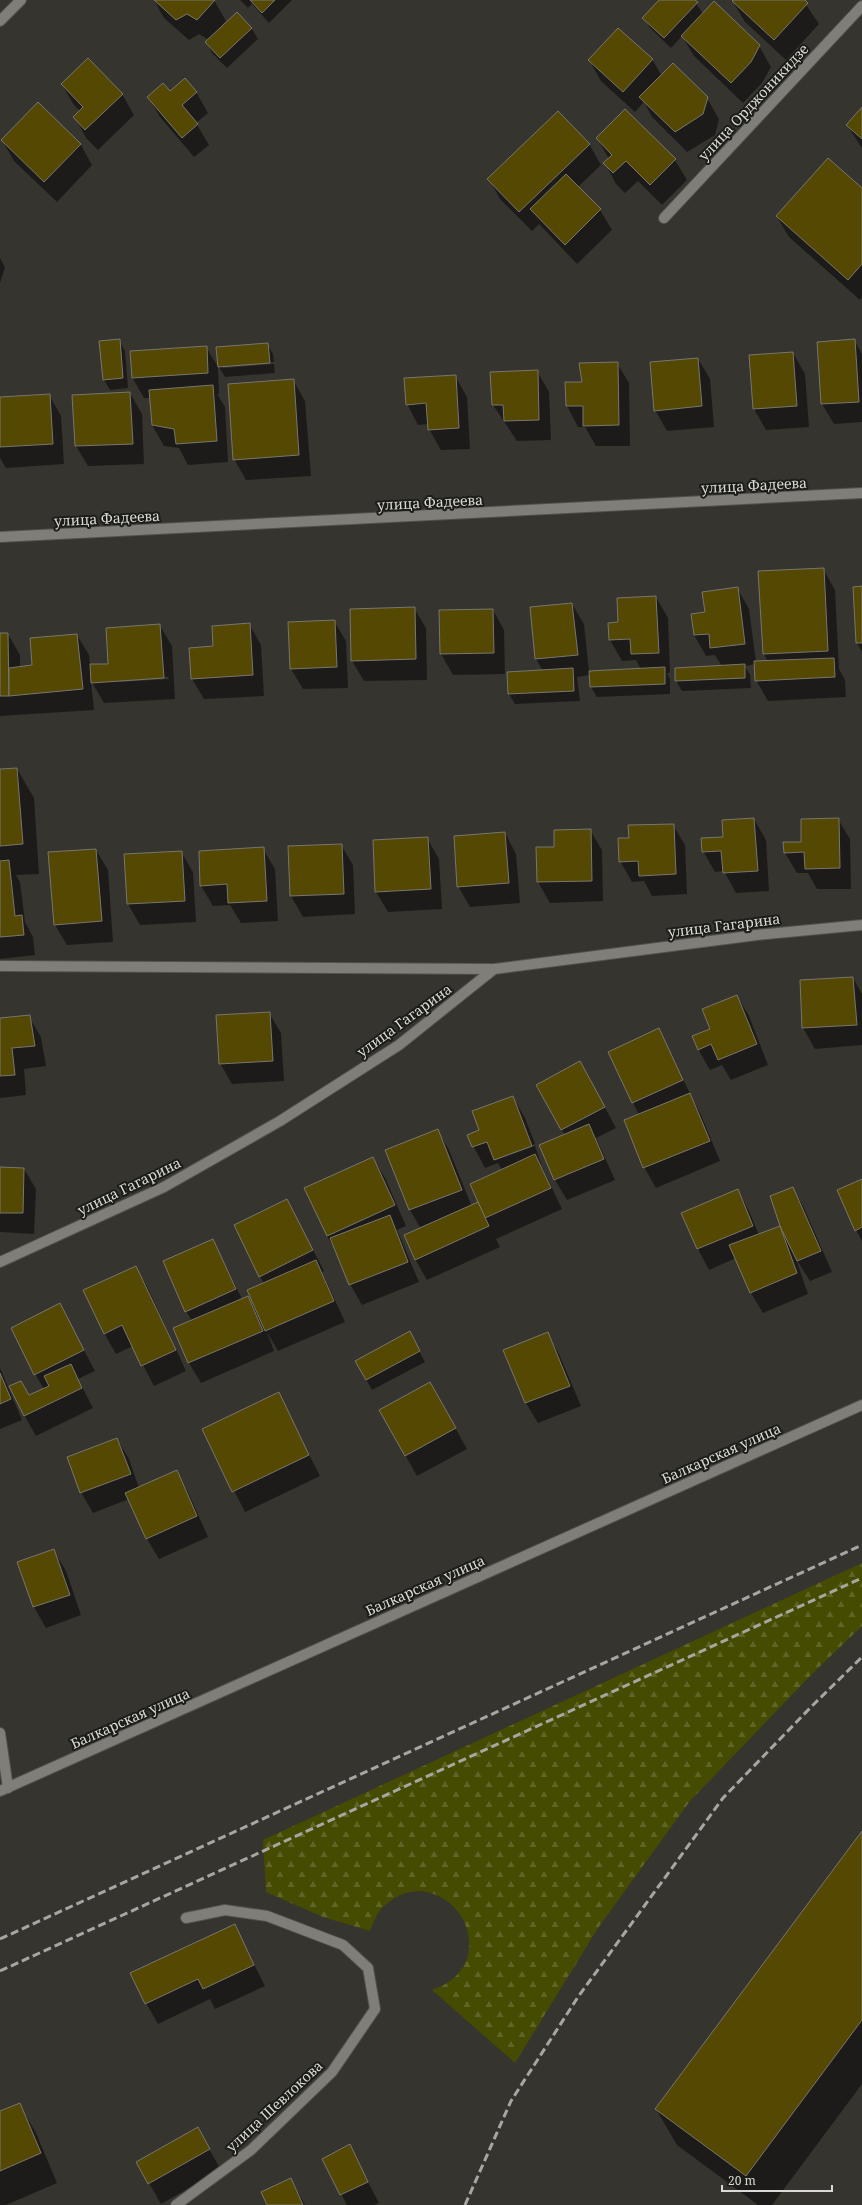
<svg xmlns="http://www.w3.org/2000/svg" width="862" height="2205" viewBox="0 0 862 2205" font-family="'Noto Serif',serif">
<defs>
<pattern id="forest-firs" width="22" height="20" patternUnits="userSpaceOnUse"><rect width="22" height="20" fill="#464b02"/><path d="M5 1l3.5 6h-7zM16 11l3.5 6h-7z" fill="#606426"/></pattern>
</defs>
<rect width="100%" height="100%" fill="#35342f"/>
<path fill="url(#forest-firs)" d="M862 1563V1626L814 1672 690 1801 598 1928 515 2063 432 1990C449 1984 463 1974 468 1955 478 1910 425 1871 388 1903 378 1910 374 1920 370 1931L323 1917 266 1892 263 1840Z"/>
<g fill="#0007" fill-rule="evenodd">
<path d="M154 0H214L226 21 219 29 220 30 237 14 252 29 258 39 227 68 212 53 207 42 209 40 199 34 189 40 164 18Z"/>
<path d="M240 0H292L269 23 252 4 248 8Z"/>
<path d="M660 0H694L703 14 759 46 771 67 762 83 743 103 694 56 682 36 671 48 650 28 644 18Z"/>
<path d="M735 0H803L819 24 786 60 745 22 733 2Z"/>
<path d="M652 59 662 76 707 98 719 119 715 135 687 152 652 117 644 102 635 112 601 81 589 60Z"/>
<path d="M62 85 122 94 134 115 98 150 86 138 75 117 80 111 74 105Z"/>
<path d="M196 92 208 113 196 123 209 145 194 157 160 117 148 97 170 93Z"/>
<path d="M38 104 81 145 92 165 57 202 14 161 2 140Z"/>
<path d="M862 109V148L847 125Z"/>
<path d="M597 138 675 160 687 180 662 205 638 181 625 193 616 184 605 163 609 159Z"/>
<path d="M589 144 601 165 578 187 600 210 612 230 577 264 539 224 532 231 500 199 489 179Z"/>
<path d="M862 190V297L860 300 789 237 777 217Z"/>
<path d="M0 258 5 267 0 283Z"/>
<path d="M119 340 125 351 128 388 110 390 104 380Z"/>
<path d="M854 340 862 354V422L834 424 822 404Z"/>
<path d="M267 344 273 354 274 362 223 366V368L274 364 275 373 225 377 219 367 217 348Z"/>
<path d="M206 347 218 367 219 394H217L225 407 228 462 188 465 179 448 164 446 152 425 150 398H144L132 377Z"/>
<path d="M793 353 805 374 809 427 766 430 754 409 750 356Z"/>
<path d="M698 359 710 379 714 427 667 431 655 410Z"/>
<path d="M617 363 629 383 630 446H596L585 427H578L567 406 566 383H583Z"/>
<path d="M537 371 549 392 551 440 517 441 493 405Z"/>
<path d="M455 376 467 397 470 449 441 450 429 429 428 424 418 425 407 404Z"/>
<path d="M293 380 305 401 311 476 246 480 234 459Z"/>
<path d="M130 393 142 414 144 464 88 466 76 446Z"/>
<path d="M49 395 61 416 64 464 6 468 0 458V398Z"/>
<path d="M823 569 835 590 839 669 845 680 846 697 768 701 756 680V664L745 666 750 675 751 688 682 691 676 681V669L722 666 715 655 706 656 694 635 692 615 706 613 737 588 749 609 756 662H768L764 654 759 572Z"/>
<path d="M862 587V652L857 643 854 588Z"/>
<path d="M656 597 668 618 670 673H667L670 679V694L597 697 591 687 590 675 577 677 580 701 515 704 509 694 543 671 536 659 531 608 572 604 584 624 589 672 641 669 636 660 622 661 610 640 609 624 619 623Z"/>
<path d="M414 608 426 628 427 680 364 681 352 661Z"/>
<path d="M493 610 504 630 505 674 453 675 441 654 440 611Z"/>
<path d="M334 621 346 641 348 688 303 689 291 669Z"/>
<path d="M249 624 261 645 264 696 204 699 192 679Z"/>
<path d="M160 626 172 646 175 699 104 703 91 681 94 710 0 716V634H8L20 655V668L34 666 77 635 89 655 90 665H109ZM168 677 169 679 119 682V680Z"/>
<path d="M17 769 34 798 39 874 16 875 20 882 25 922 33 937 35 955 0 959V770Z"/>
<path d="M754 819 766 840 769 891 736 893 724 871 715 872 703 851Z"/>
<path d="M838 819 850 839 851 889H817L808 873H797L785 853Z"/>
<path d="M673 825 685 845 687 894 652 896 644 881 632 882 620 861Z"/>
<path d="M590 830 602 850 603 901 550 903 538 882 537 848H555Z"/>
<path d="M505 833 516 854 520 903 470 907 458 886Z"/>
<path d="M427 838 439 859 442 909 388 912 376 892Z"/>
<path d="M341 845 353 865 355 914 303 917 291 896 289 847Z"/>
<path d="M263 849 275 869 278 921 241 923 230 905 213 906 201 886Z"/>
<path d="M96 850 108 870 113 942 67 945 55 925Z"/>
<path d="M181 852 193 872 196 922 140 925 128 904 125 855Z"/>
<path d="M853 978 862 994V1045L815 1049 803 1028 801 981Z"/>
<path d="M737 996 749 1016 768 1065 731 1080 722 1065 710 1070 698 1049Z"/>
<path d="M269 1013 281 1033 284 1081 232 1084 220 1063Z"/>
<path d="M29 1017 41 1037 46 1066 24 1069 26 1095 0 1098V1019Z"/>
<path d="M658 1030 701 1115 720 1161 656 1188 644 1167 639 1115 609 1052Z"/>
<path d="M591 1082 616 1128 596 1138 615 1180 567 1200 555 1180 540 1146 565 1135 537 1085Z"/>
<path d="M513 1097 525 1118 535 1144 496 1158V1160L535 1146 542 1167 562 1209 496 1239 500 1247 427 1280 415 1259 421 1229 410 1210 386 1150 437 1130 449 1150 472 1207 479 1203 502 1170 498 1163 485 1168 468 1136 481 1131Z"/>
<path d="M373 1158 385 1178 406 1226 397 1230 419 1282 362 1305 350 1284 336 1251 327 1236Z"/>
<path d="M0 1168 24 1169 36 1189 34 1234 0 1232Z"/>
<path d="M862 1180V1241L856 1230Z"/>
<path d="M793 1188 804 1208 832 1272 810 1281 796 1259 808 1294 763 1313 751 1293 736 1258 709 1270 698 1249 682 1213 738 1190 749 1211 759 1235 781 1226Z"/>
<path d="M287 1200 324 1271 322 1272 345 1322 278 1351 267 1332 274 1351 201 1383 189 1363 175 1329 192 1321 186 1311 213 1240 242 1299 248 1297 259 1314 264 1284 260 1276Z"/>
<path d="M136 1267 148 1288 186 1371 154 1386 133 1346 116 1354 104 1333Z"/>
<path d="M60 1305 95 1371 78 1379 93 1408 36 1436 24 1415 29 1396 44 1389 35 1374Z"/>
<path d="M409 1333 425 1362 372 1390 356 1361Z"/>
<path d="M547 1333 559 1354 581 1406 538 1423 526 1403 505 1351Z"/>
<path d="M0 1368 22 1420 0 1429Z"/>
<path d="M430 1383 467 1449 417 1476 380 1411Z"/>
<path d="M278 1394 320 1476 245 1512 203 1430Z"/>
<path d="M117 1439 129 1459 139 1488 176 1471 188 1492 208 1537 159 1559 147 1539 129 1499 93 1513 81 1492Z"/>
<path d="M54 1551 66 1571 81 1615 46 1628 34 1607 18 1563Z"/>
<path d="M862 1832V2084L772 2205H758L677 2145 656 2109Z"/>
<path d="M234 1925 265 1986 215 2009 210 1999 158 2024 146 2003Z"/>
<path d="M19 2104 36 2133 57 2183 6 2205H0V2113Z"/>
<path d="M349 2146 379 2203 374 2205H347L323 2159Z"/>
<path d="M209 2149 221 2170 161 2204 137 2162Z"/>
<path d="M291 2179 305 2205H268Z"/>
</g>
<g fill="#554802" stroke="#777670">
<path d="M154 0H215L197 20 187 14 176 20Z"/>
<path d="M250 0H275L262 13Z"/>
<path d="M659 0H695L698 2 664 38 642 18Z"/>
<path d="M733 0H805L808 3 774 40 732 1Z"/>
<path d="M714 1 760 45 751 62 731 83 681 36Z"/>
<path d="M237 12 252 28 220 58 205 42Z"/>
<path d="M618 28 653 59 623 92 588 60Z"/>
<path d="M88 58 123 94 85 130 73 117 83 107 61 84Z"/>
<path d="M673 63 708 97 703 114 675 132 639 97Z"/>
<path d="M185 78 197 92 182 105 198 124 182 138 147 97 163 83 170 91Z"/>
<path d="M38 102 81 144 44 182 1 140Z"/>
<path d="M862 107V139L846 125Z"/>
<path d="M625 109 676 159 650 185 626 161 613 173 603 163 612 155 596 138Z"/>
<path d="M558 111 590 144 519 212 487 179Z"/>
<path d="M828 158 862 188V264L848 280 776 216Z"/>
<path d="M566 174 601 209 565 245 530 209Z"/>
<path d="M120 339 123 378 103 380 99 341Z"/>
<path d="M855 339 859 402 821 404 817 342Z"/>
<path d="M268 343 270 363 218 367 216 347Z"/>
<path d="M207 346 208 373 132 378 130 351Z"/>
<path d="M793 352 797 406 753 409 749 355Z"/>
<path d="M698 358 702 406 654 411 650 362Z"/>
<path d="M618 362 619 425 583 426V406H566L565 382H582L579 363Z"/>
<path d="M538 370 539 420 504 421 503 405H492L490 372Z"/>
<path d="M456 375 459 428 428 430 426 403 406 405 404 378Z"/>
<path d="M294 379 299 455 233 460 228 384Z"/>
<path d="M213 385 217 441 176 444 174 429 152 425 149 390Z"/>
<path d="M130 392 133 444 75 446 72 395Z"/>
<path d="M50 394 53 444 0 447V397Z"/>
<path d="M824 568 828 651 763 654 758 571Z"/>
<path d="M862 586V643H856L853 587Z"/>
<path d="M738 587 745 644 710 648 709 634 694 635 691 614 705 612 702 592Z"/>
<path d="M656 596 659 653 631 654 630 639 609 640 608 623 618 622 617 598Z"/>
<path d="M572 603 578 655 535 659 530 607Z"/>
<path d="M415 607 416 659 351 661 350 609Z"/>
<path d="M493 609 494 653 440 654 439 610Z"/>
<path d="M335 620 337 667 290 669 288 622Z"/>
<path d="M250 623 253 675 191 679 189 648 213 646 212 626Z"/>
<path d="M160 624 164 678 91 683 90 664H108L106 628Z"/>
<path d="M0 633H8L9 696H0Z"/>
<path d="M77 634 83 689 9 696V668L32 665 30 638Z"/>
<path d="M834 658 835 677 755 681 754 661Z"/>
<path d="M745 664V678L675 681V668Z"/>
<path d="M665 667V684L590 687 589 671Z"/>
<path d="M573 668 574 691 508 694 507 672Z"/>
<path d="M17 768 23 844 0 846V769Z"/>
<path d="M754 818 758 871 723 873 721 851 702 852 701 838 723 837 722 820Z"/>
<path d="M839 818 840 868 805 869 804 852 784 853 783 842H801V819Z"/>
<path d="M674 824 676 874 639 876 638 861 619 862 618 838H629L628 825Z"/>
<path d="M591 829 592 881 537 882 536 847H554V830Z"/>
<path d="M505 832 509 883 457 887 454 836Z"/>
<path d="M428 837 431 889 375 892 373 840Z"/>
<path d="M342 844 344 894 290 896 288 846Z"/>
<path d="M264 847 267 901 228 903 227 884 200 886 199 851Z"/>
<path d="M96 849 102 921 54 925 48 852Z"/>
<path d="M182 851 185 901 127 904 124 854Z"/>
<path d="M9 860 15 916 22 915 24 935 0 937V861Z"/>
<path d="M853 977 857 1025 802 1028 800 980Z"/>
<path d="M737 995 757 1044 718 1060 711 1044 698 1050 692 1036 710 1029 702 1009Z"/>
<path d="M270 1012 273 1061 219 1064 216 1015Z"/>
<path d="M30 1015 35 1046 12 1048 15 1075 0 1076V1018Z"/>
<path d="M659 1028 683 1080 632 1103 608 1052Z"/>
<path d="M580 1061 605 1107 561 1130 536 1085Z"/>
<path d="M690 1093 710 1141 643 1168 624 1120Z"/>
<path d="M513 1096 532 1146 494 1160 487 1142 472 1147 467 1135 479 1130 472 1111Z"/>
<path d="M589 1124 604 1159 554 1180 539 1145Z"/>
<path d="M438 1129 462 1190 409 1210 385 1150Z"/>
<path d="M535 1154 551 1188 485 1218 470 1184Z"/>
<path d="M373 1157 395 1205 327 1236 304 1188Z"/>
<path d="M0 1167 24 1168 23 1213H0Z"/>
<path d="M862 1179V1227L855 1231 837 1190Z"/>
<path d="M793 1187 821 1251 797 1261 780 1226 770 1196Z"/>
<path d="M738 1189 753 1226 697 1249 681 1213Z"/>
<path d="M287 1199 313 1250 259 1277 234 1225Z"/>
<path d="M478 1202 489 1226 415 1260 404 1235Z"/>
<path d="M390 1215 408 1262 349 1285 330 1238Z"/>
<path d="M780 1226 797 1273 750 1293 729 1245Z"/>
<path d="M213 1239 236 1289 185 1312 163 1261Z"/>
<path d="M316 1260 334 1301 265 1331 247 1290Z"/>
<path d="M136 1266 176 1350 141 1366 122 1325 104 1334 83 1290Z"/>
<path d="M248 1296 263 1331 188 1363 173 1328Z"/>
<path d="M60 1303 84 1350 34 1375 11 1328Z"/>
<path d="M410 1331 420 1351 366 1380 355 1361Z"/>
<path d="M548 1332 570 1386 525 1403 503 1350Z"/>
<path d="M71 1364 82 1388 24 1416 9 1386 21 1381 29 1395 49 1386 44 1376Z"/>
<path d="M0 1373 11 1399 0 1404Z"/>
<path d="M430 1382 456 1428 405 1456 379 1410Z"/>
<path d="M279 1392 309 1455 232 1492 202 1429Z"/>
<path d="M117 1438 131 1474 80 1493 67 1457Z"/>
<path d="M177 1470 197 1516 146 1539 125 1493Z"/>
<path d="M54 1549 70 1595 33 1607 17 1562Z"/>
<path d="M862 1831V2020L746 2176 655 2109Z"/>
<path d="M235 1924 254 1965 203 1989 198 1979 145 2004 130 1973Z"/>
<path d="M20 2103 41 2153 0 2171V2111Z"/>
<path d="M198 2127 210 2149 148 2184 136 2162Z"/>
<path d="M350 2144 368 2182 340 2195 322 2159Z"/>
<path d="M291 2178 303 2205H267L261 2192Z"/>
</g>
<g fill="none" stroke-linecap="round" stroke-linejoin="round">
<g stroke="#52514c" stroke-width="12">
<path id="service" d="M0 966 494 969"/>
</g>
<g stroke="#52514c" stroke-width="12">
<g id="minor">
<path d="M664 218 862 6"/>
<path d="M0 537 862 493"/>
<path d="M0 1262 164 1187 280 1121 399 1045 494 969 757 935 862 925"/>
<path d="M0 1733 8 1788"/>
<path d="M0 1791 862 1405"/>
<path d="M176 2205 251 2150 332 2072 375 2009 368 1968 343 1945 267 1916 225 1910 186 1918"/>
</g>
</g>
<g stroke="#52514c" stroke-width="12">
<path id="tertiary" d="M0 21 21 0"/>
</g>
<use href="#service" stroke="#7f7e78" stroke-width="10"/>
<use href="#minor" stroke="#7f7e78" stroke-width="10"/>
<use href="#tertiary" stroke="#7f7e78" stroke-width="10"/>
<g stroke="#a7a6a3" stroke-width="3" stroke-dasharray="8 4" stroke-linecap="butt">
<path d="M0 1939 862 1545"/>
<path d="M0 1971 862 1578"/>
<path d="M465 2205 511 2101 578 1997 645 1905 723 1798 810 1708 862 1657"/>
</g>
</g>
<g text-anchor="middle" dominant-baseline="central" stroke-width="4" stroke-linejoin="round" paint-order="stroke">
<g font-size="14" fill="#dad9d6" stroke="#1c1c19">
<text transform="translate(753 102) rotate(-47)">улица Орджоникидзе</text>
<text transform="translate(754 485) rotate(-3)">улица Фадеева</text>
<text transform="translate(430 502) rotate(-3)">улица Фадеева</text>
<text transform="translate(107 518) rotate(-3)">улица Фадеева</text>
<text transform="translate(724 925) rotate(-7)">улица Гагарина</text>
<text transform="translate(404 1020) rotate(-36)">улица Гагарина</text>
<text transform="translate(129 1186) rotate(-26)">улица Гагарина</text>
<text transform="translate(721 1453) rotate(-24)">Балкарская улица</text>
<text transform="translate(425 1585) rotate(-24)">Балкарская улица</text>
<text transform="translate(130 1718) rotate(-24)">Балкарская улица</text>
<text transform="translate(274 2106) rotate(-43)">улица Шевлокова</text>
</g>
</g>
<path d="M722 2185v6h110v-6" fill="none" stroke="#dad9d6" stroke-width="2"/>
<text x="728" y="2185" font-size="12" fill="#dad9d6" stroke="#1c1c19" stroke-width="3" paint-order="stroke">20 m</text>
</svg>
